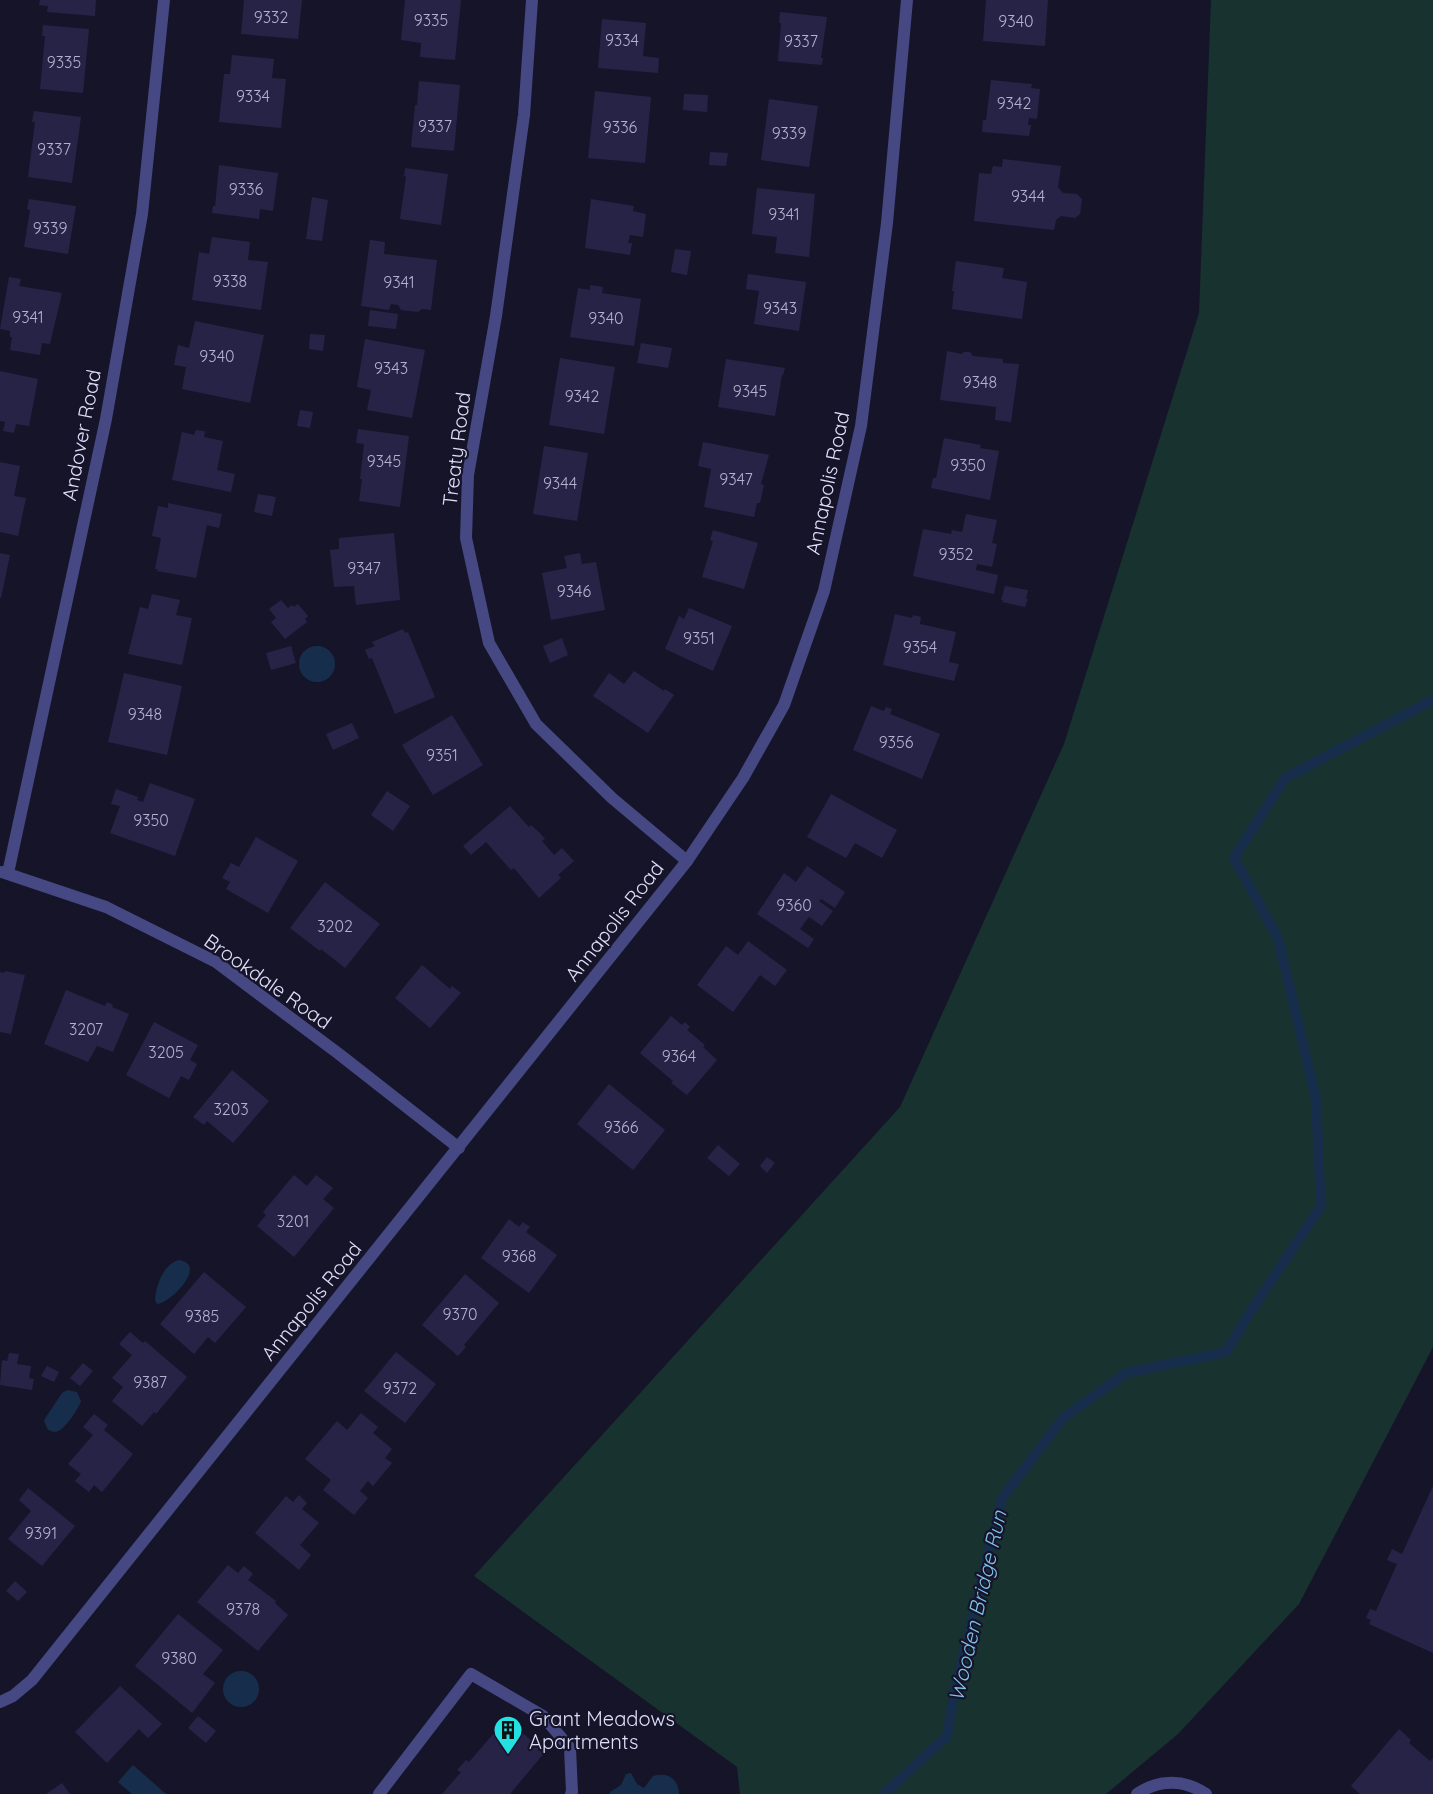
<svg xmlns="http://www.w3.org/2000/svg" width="1433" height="1794" viewBox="0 0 1433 1794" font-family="Quicksand,sans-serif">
<rect width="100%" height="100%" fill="#161429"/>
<path fill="#18322f" d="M1211 0H1433V1347L1299 1604 1178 1734 1106 1794H740L737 1767 474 1576 900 1107 1064 744 1199 313Z"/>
<g fill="#162e4b">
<circle cx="317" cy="664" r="18"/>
<path d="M179 1260C209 1265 169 1304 157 1304L155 1300C156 1286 163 1264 179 1260Z"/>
<path d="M67 1390 77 1392 81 1401C79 1408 65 1429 58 1431 54 1433 52 1431 48 1430L44 1421 46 1417 62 1393Z"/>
<circle cx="241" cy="1689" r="18"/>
<path d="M133 1765 166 1794H132L118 1782Z"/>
<path d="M631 1773 637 1784 644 1788 653 1776C668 1772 678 1778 679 1794H610V1792L621 1785 626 1774Z"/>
</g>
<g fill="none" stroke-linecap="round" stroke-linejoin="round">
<path stroke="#162e4b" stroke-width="10" d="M884 1794 947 1736 955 1689 1002 1498 1063 1418 1126 1373 1226 1352 1249 1314 1321 1206 1316 1099 1278 938 1234 858 1285 778 1433 700"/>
</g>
<g fill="#272347">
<path d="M40 0H96L95 16 47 12 48 6 39 5Z"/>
<path d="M244 0H302L298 39 241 34Z"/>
<path d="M405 0H461L455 60 420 57 421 43 401 40Z"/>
<path d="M986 0H1048L1045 46 983 41Z"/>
<path d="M780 12 827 17 821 58H823L822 65 778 61 781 23H779Z"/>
<path d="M602 19 646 23 643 56 659 58 658 73 598 68Z"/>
<path d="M43 25 89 29 83 93 40 89 45 36H42Z"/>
<path d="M232 55 274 59 272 78 286 79 281 128 219 122 224 74H230Z"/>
<path d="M991 80 1032 84 1031 88 1040 89 1037 119 1029 118 1028 125H1031L1029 136 982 132 983 120H986Z"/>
<path d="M419 81 460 85 454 151 411 147 415 105H417Z"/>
<path d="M595 91 651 97 645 163 588 158Z"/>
<path d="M684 94 708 95 707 112 683 110Z"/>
<path d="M769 99 818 106 809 167 761 160Z"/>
<path d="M34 111 81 117 72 183 28 177 35 122H32Z"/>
<path d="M710 152 728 153 726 166 709 165Z"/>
<path d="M1003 159 1061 166 1058 187 1063 193 1077 194 1082 199 1080 214 1075 218 1061 216 1056 220 1054 230 974 221 979 173 991 174 993 166 1002 167Z"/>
<path d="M219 165 278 173 273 211 260 209 259 219 212 213 213 206H215Z"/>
<path d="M405 168 448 174 441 225 400 219 406 177 404 176Z"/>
<path d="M757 188 815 194 809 257 775 253 777 237 752 234Z"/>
<path d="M312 197 328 200 322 241 306 239Z"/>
<path d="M29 199 76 206 68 254 24 247 30 210 27 209Z"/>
<path d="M591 199 634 206 633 211 646 214 643 237 630 235 628 243H632L630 255 585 248Z"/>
<path d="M212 237 250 242 248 260 268 262 261 310 192 300 199 252 209 254Z"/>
<path d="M370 240 385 242 384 254 437 260 431 310 422 309 418 312 401 310 398 305 391 304 389 310 361 306Z"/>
<path d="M675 249 691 251 687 275 671 272Z"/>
<path d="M956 261 1004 268 1002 278 1027 282 1022 319 952 309 954 291H952Z"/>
<path d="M748 274 806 282 799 331 754 324 759 291 746 289Z"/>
<path d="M9 277 21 279 19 286 62 293 50 344 42 343 40 355 10 350 12 337H10V331L0 329Z"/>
<path d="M590 285 603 287 602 293 641 299 634 346 570 337 578 288 590 290Z"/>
<path d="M370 310 398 314 396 329 368 326Z"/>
<path d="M195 321 264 335 250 403 182 389 186 367 174 365 178 345 189 348Z"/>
<path d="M310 334 325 335 323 351 309 349Z"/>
<path d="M365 339 425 350 412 418 367 410 371 390 357 387Z"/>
<path d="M641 343 672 348 668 368 637 363Z"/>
<path d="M947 351 962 354 964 352H970L973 356 1003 359V363L1019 364 1011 422 995 420 996 407 940 400Z"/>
<path d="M560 358 615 367 604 434 549 425Z"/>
<path d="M726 359 785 368 783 375H782L775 416 718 407Z"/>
<path d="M0 371 38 379 29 426 16 424 14 433 3 431 5 422 0 421Z"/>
<path d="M300 410 313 412 310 428 297 426Z"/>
<path d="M358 429 409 436 400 507 359 501 362 479H360L364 444 356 443Z"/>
<path d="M196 430 205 431 204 437 223 441 217 470 235 474 231 492 172 480 182 432 194 435Z"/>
<path d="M944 438 981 445 980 448 999 451 990 500 931 488 933 478H936Z"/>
<path d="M703 442 769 455 761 484 764 485 760 503H757L754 517 704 507 711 469 698 466Z"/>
<path d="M544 446 588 453 577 521 533 514Z"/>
<path d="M0 462 20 466 14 496 26 498 18 536 0 532Z"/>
<path d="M258 494 276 497 272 516 254 512Z"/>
<path d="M168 503 222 514 219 528 207 525 196 578 157 571 158 569H155L161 538 152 536 158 506 168 508Z"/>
<path d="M966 514 997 520 992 543 997 544 992 567 977 564 976 570 998 575 994 594 913 576 923 529 951 534 952 530 962 532Z"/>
<path d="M713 530 758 543 744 589 702 577 713 541 710 540Z"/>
<path d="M394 533 400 600 356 605 354 586 334 587 330 550 339 549V538Z"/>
<path d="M0 553 10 555 1 598H0Z"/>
<path d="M580 553 582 564 596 562 605 610 551 620 542 573 567 568 564 556Z"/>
<path d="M1005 586 1028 590 1026 599H1028L1025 607 1002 602 1003 600H1001Z"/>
<path d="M152 594 180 600 176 615 192 618 182 665 128 654 140 607 148 609Z"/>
<path d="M281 600 288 608 292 605 294 607 298 604 308 616 305 619 307 622 285 639 271 622 276 618 269 609Z"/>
<path d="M689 608 732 626 713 671 665 649 679 616 684 619Z"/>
<path d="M895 614 912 618 913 615 921 617 920 624 956 632 949 662 959 664 954 681 883 665Z"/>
<path d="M403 629 405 633 408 632 435 697 395 714 372 658 369 659 365 650 375 646 372 642Z"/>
<path d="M562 638 568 655 550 663 543 646Z"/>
<path d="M291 646 296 663 271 670 266 653Z"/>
<path d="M634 671 664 691 665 689 674 695 648 733 593 696 609 673 624 684Z"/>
<path d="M124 673 182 686 167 755 108 742Z"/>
<path d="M871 706 884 711 886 707 892 709 890 714 940 734 922 779 853 750Z"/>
<path d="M452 715 483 765 433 795 402 745Z"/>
<path d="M352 723 359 738 333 750 326 734Z"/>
<path d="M150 783 195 799 175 856 110 833 120 806 111 804 116 789 138 797 137 800 143 802Z"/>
<path d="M387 791 410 806 393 831 371 815Z"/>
<path d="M831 794 897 830 882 858 855 843 846 858 807 837Z"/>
<path d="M510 806 529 827 531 825 540 833 545 839 542 841 554 855 562 848 574 861 558 875 561 878 539 898 514 868 511 870 486 842 471 855 463 846Z"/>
<path d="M256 837 298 861 268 913 226 889 230 882 222 878 231 863 239 867Z"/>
<path d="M807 866 845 892 835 908 821 899 819 901 833 911 822 926 809 917 800 929 814 939 808 948 757 914 784 873 796 882Z"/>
<path d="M325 882 380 924 345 968 321 949 320 951 290 928Z"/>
<path d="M748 941 787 970 775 986 760 975 733 1012 697 985 726 946 738 955Z"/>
<path d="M422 965 450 989 452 986 461 993 430 1028 395 998Z"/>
<path d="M5 971 25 975 11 1034 0 1032V972L5 973Z"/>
<path d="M66 990 105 1006 107 1002 113 1005 112 1007 129 1014 113 1052 97 1046 88 1062 44 1044Z"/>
<path d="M671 1016 682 1025 685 1022 690 1027 687 1030 705 1045 703 1047 717 1060 687 1095 671 1083 673 1081 640 1053Z"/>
<path d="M154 1022 198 1045 190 1060 197 1064 189 1080 181 1076 169 1098 126 1075Z"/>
<path d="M232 1070 269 1101 233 1143 207 1121 204 1125 193 1117Z"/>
<path d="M609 1084 665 1130 633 1170 577 1124Z"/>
<path d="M718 1145 740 1164 729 1176 707 1158Z"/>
<path d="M767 1157 775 1163 767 1173 760 1166Z"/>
<path d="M294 1175 307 1186 316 1175 333 1188 323 1199 334 1208 294 1257 257 1226 266 1215 263 1212Z"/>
<path d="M509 1219 519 1227 523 1222 530 1227 526 1232 557 1255 529 1293 481 1258Z"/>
<path d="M204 1272 246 1307 215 1343 208 1337 194 1354 160 1324Z"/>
<path d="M465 1274 499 1303 464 1345 466 1347 458 1356 422 1325Z"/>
<path d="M130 1332 143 1343 145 1341 187 1377 156 1414 154 1412 142 1426 112 1401 123 1387 112 1378 132 1355 119 1344Z"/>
<path d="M396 1352 436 1384 405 1423 364 1391Z"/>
<path d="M9 1353 19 1354 17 1364 31 1366 29 1378 34 1379 32 1390 0 1385 2 1360 7 1361Z"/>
<path d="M83 1363 93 1371 80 1386 70 1378Z"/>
<path d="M47 1366 59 1372 54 1382 41 1376Z"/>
<path d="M361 1413 378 1427 373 1433 392 1449 385 1458 392 1463 373 1486 368 1481 360 1491 368 1498 354 1515 323 1490 331 1480 305 1459 337 1421 347 1430Z"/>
<path d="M94 1414 108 1425 104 1430 133 1454 102 1492 94 1485 89 1492 75 1481 81 1474 68 1464 93 1435 83 1427Z"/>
<path d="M1433 1486V1653L1369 1624 1371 1620 1366 1618 1370 1609 1376 1611 1397 1564 1387 1560 1392 1549 1402 1554Z"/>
<path d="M28 1488 75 1526 42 1566 8 1539 31 1511 19 1500Z"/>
<path d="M299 1495 307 1503 302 1509 319 1523 300 1545 311 1555 299 1570 255 1533 286 1496 293 1502Z"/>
<path d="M228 1565 238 1573 244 1566 253 1574 248 1580 276 1601 275 1603 288 1615 258 1651 197 1602Z"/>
<path d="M15 1581 27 1592 18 1601 6 1591Z"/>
<path d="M178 1614 223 1650 203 1674 215 1683 192 1713 135 1666Z"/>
<path d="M120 1686 162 1724 148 1738 139 1729 107 1763 75 1732Z"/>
<path d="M198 1716 216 1731 206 1743 188 1728Z"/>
<path d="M506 1719 545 1752 510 1794H442L461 1772 457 1770 466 1760 469 1762Z"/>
<path d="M1399 1729 1411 1740 1409 1743 1430 1761 1433 1758V1794H1360L1351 1786Z"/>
<path d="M62 1783 70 1794H46Z"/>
</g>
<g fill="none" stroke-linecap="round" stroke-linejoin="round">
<g stroke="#454882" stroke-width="12">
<path d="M379 1794 471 1674 543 1716 570 1748 572 1792 571 1794"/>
<path d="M1137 1794C1159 1779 1184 1779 1206 1794"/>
</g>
<g stroke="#454882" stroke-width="12">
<path d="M532 0 524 115 496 316 468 475 466 538 489 643 536 724 612 798 687 861"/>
<path d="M2 872 106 907 216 962 339 1054 459 1148"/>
<path d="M8 873 106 419 142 214 164 0"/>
<path d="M0 1702 13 1696 32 1680 687 861 743 778 784 705 824 591 861 426 887 223 907 0"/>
</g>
</g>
<defs>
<g id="building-pin" transform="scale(1.5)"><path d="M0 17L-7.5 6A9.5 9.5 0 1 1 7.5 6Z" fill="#24e0e3" stroke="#161429"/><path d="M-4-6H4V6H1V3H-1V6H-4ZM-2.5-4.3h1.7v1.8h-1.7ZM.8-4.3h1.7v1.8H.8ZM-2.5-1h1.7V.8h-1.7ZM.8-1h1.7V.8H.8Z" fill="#111"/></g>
</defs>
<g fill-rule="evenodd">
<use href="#building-pin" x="508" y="1730"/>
</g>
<g text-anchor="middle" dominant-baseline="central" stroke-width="4.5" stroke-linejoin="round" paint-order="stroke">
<g font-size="16" fill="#b2b1ce">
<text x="271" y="17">9332</text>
<text x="431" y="20">9335</text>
<text x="1016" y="21">9340</text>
<text x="622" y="40">9334</text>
<text x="801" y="41">9337</text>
<text x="64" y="62">9335</text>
<text x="253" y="96">9334</text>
<text x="1014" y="103">9342</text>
<text x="435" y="126">9337</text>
<text x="620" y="127">9336</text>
<text x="789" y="133">9339</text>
<text x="54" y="149">9337</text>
<text x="246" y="189">9336</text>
<text x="1028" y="196">9344</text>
<text x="784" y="214">9341</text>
<text x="50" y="228">9339</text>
<text x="230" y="281">9338</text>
<text x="399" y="282">9341</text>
<text x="780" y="308">9343</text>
<text x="28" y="317">9341</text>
<text x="606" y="318">9340</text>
<text x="217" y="356">9340</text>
<text x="391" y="368">9343</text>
<text x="980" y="382">9348</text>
<text x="750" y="391">9345</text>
<text x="582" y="396">9342</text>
<text x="384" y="461">9345</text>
<text x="968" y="465">9350</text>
<text x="736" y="479">9347</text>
<text x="560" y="483">9344</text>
<text x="956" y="554">9352</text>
<text x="364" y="568">9347</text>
<text x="574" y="591">9346</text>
<text x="699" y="638">9351</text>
<text x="920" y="647">9354</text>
<text x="145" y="714">9348</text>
<text x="896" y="742">9356</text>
<text x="442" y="755">9351</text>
<text x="151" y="820">9350</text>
<text x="794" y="905">9360</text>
<text x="335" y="926">3202</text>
<text x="86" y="1029">3207</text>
<text x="166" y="1052">3205</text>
<text x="679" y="1056">9364</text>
<text x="231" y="1109">3203</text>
<text x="621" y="1127">9366</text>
<text x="293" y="1221">3201</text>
<text x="519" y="1256">9368</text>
<text x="460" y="1314">9370</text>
<text x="202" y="1316">9385</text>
<text x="150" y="1382">9387</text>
<text x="400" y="1388">9372</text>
<text x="41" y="1533">9391</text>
<text x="243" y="1609">9378</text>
<text x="179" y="1658">9380</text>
</g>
<g font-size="20" fill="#e1e0fb" stroke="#161429">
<text transform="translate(81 435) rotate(-79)">Andover Road</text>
<text transform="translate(456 449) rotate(-83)">Treaty Road</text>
<text transform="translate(827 483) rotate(-78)">Annapolis Road</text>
<text transform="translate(614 921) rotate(-52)">Annapolis Road</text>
<text transform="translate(268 981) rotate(35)">Brookdale Road</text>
<text transform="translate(311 1301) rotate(-51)">Annapolis Road</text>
</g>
<g font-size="20" fill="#e1e0fb" stroke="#161429" text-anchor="start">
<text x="529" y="1718">Grant Meadows<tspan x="529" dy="23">Apartments</tspan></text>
</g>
<g font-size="21" font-style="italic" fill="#7bc2ee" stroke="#161429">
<text transform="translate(977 1606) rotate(-77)">Wooden Bridge Run</text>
</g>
</g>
</svg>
